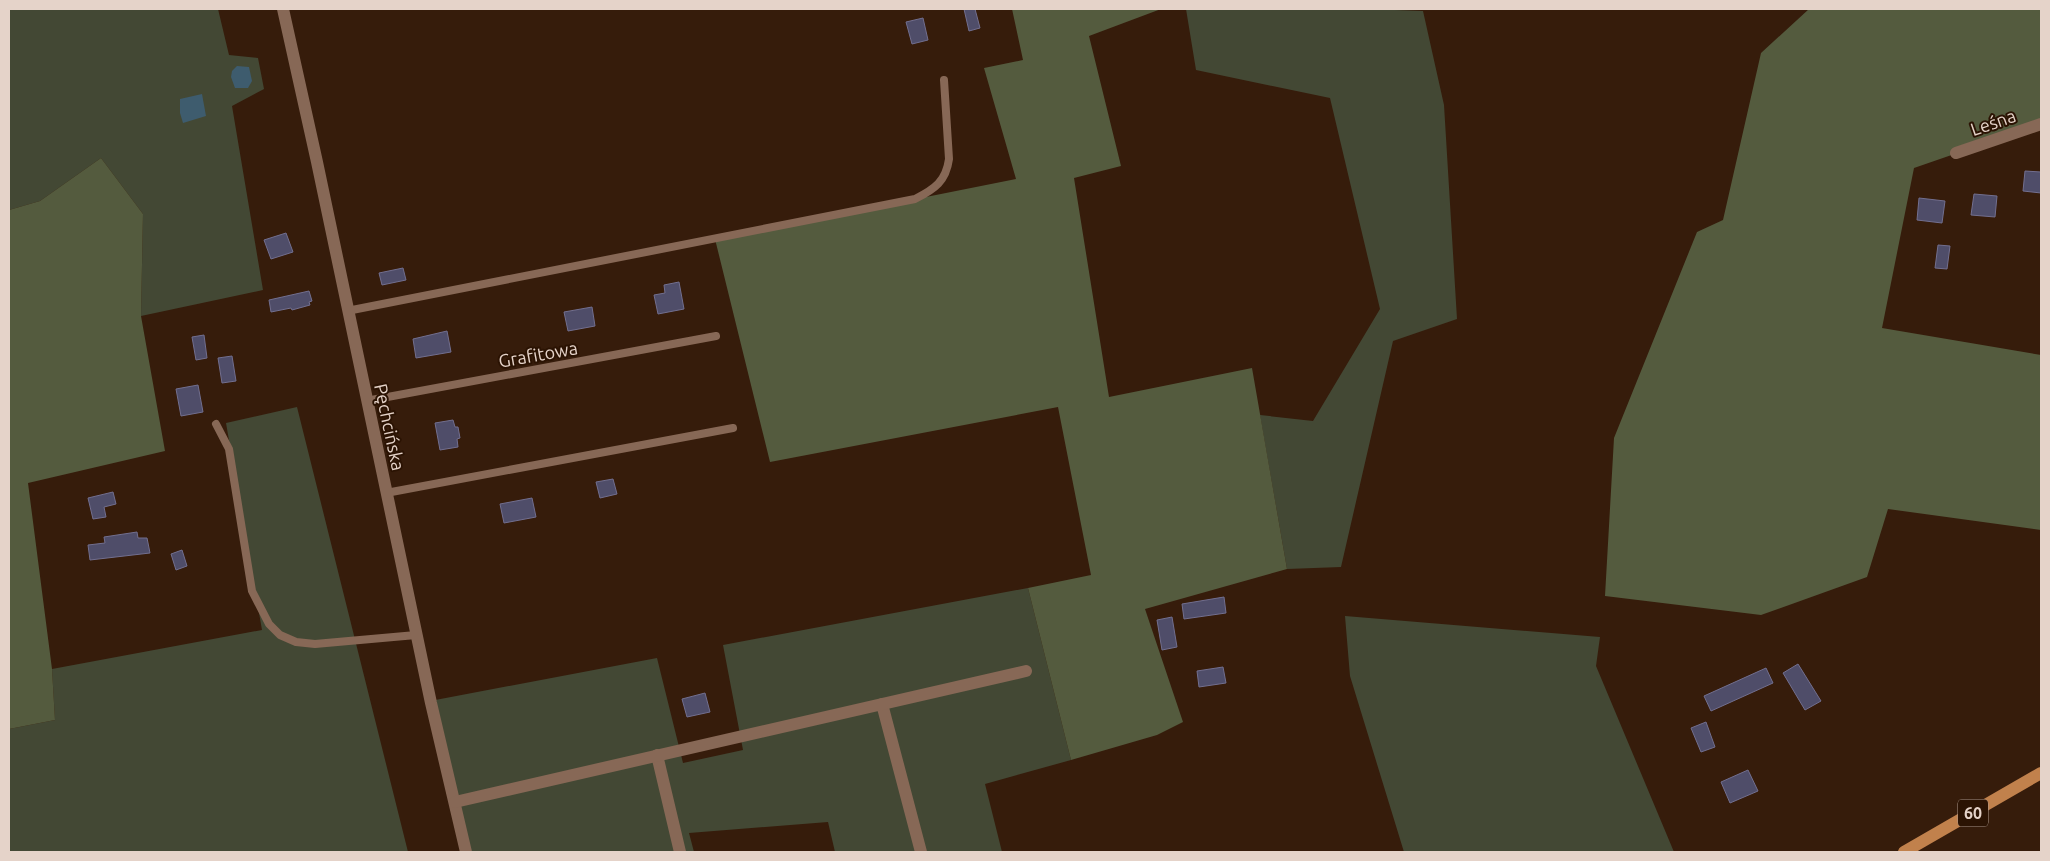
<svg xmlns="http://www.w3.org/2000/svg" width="2050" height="861" viewBox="0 0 2050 861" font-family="Ubuntu,sans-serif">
<rect width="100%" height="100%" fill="#361c0b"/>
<g fill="#434834">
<path d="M9 9H218L229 55 258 58 264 89 232 106 263 290 141 316 143 214 101 158 40 201 9 210Z"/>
<path d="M1186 9H1368L1423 11 1444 105 1457 319 1393 341 1341 567 1287 569 1260 415 1313 421 1380 309 1330 98 1196 70Z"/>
<path d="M297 407 408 852H9V729L55 720 52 669 262 630 226 423Z"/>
<path d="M1028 588 1071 760 985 784 1002 852H835L828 822 689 833 694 852H469L430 701 657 658 683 763 743 750 723 645Z"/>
<path d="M1345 616 1600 637 1596 666 1674 852H1404L1350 676Z"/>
</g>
<g fill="#545b3e">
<path d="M1012 9H1161L1089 36 1121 166 1074 178 1109 397 1252 368 1287 569 1145 609 1183 722 1157 735 1071 760 1028 588 1091 575 1058 407 770 462 715 239 1016 179 984 68 1023 60Z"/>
<path d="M1809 9H2041V124L1914 168 1882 328 2041 355V530L1888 509 1867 577 1761 615 1605 596 1614 438 1697 232 1723 220 1761 53Z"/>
<path d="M101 158 143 214 141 316 165 451 28 483 52 669 55 720 9 729V210L40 201Z"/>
</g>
<g fill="#3e5c6e">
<path d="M237 66 249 67 252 81 248 88H235L231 77 232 71Z"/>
<path d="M202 94 206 116 183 123 180 113V99Z"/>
</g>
<g fill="#4f4d69" stroke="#726f8f">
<path d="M964 9H975L980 28 969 31Z"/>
<path d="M923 18 928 40 912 44 906 22Z"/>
<path d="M2025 171 2041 172V193L2023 191Z"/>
<path d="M1974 194 1997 196 1995 217 1971 215Z"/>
<path d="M1919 198 1945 201 1942 223 1917 220Z"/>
<path d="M286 233 293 252 271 259 264 240Z"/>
<path d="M1938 245 1950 246 1947 269 1935 268Z"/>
<path d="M403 268 406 280 382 285 379 273Z"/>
<path d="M679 282 684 309 658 314 654 295 665 293 664 285Z"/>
<path d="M309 291 312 301 309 302 310 305 292 310 291 308 271 312 269 300Z"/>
<path d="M592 307 595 326 568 331 564 312Z"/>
<path d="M447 331 451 352 416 358 413 339Z"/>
<path d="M204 335 207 358 196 360 192 337Z"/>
<path d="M232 356 236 381 222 383 218 358Z"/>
<path d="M198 385 203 412 181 416 176 389Z"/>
<path d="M453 420 455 427H458L460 438 457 439 458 447 440 450 435 423Z"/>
<path d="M613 479 617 494 600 498 596 482Z"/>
<path d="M113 492 116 504 104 507 106 517 93 519 88 498Z"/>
<path d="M532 498 536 517 504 523 500 504Z"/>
<path d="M137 532 138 538H147L150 553 90 560 88 545 105 543 104 537Z"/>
<path d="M182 550 187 566 176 570 171 554Z"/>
<path d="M1224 597 1226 613 1184 619 1182 604Z"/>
<path d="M1172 617 1177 647 1162 650 1157 620Z"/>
<path d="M1798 664 1821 701 1805 710 1783 673Z"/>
<path d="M1223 667 1226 683 1199 687 1197 671Z"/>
<path d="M1766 668 1773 683 1711 711 1704 696Z"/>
<path d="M705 693 710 712 687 717 682 699Z"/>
<path d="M1706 722 1715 747 1701 752 1691 728Z"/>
<path d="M1748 770 1758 791 1730 803 1721 782Z"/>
</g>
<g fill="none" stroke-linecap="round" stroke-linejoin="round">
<g stroke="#876856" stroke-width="8">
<path d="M347 311 915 199C935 189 946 181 949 159L944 80"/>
<path d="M366 401 716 336"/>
<path d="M216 424 229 449 252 591 269 624 280 635 296 642 315 644 416 635"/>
<path d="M386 493 733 428"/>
</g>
<g stroke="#876856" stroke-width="12">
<path d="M283 9 317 162 431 703 466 852"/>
<path d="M1956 153 2041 124"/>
<path d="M882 704 921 852"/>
<path d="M657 755 680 852"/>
<path d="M455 802 1026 671"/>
</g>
<path stroke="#c1814c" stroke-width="12" d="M1904 852 2041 773"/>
</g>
<g text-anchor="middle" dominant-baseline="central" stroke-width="4" stroke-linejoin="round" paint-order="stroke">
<rect fill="#2b1303" stroke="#ad998e" stroke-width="1" x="1958" y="799.5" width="30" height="27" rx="4"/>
<g font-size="16" font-weight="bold" fill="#e5d3c9">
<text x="1973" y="813">60</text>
</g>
<g font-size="18" fill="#e5d3c9" stroke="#2b1303">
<text transform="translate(1993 122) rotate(-19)">Leśna</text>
<text transform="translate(538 354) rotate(-10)">Grafitowa</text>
<text transform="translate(390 427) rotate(78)">Pęchcińska</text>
</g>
</g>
<rect width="2050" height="861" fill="none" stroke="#e5d3c9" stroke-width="20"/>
</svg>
